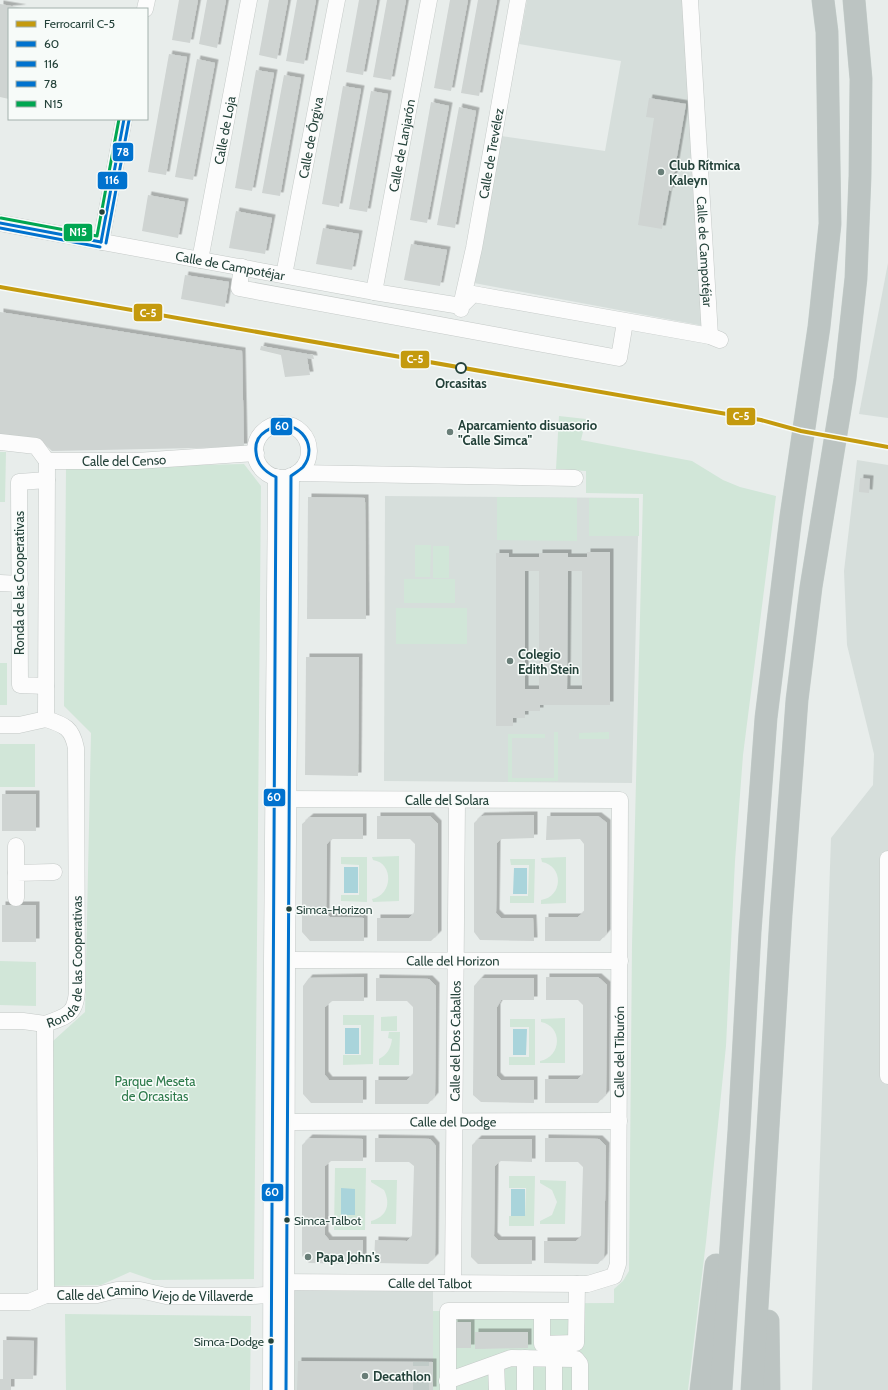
<svg xmlns="http://www.w3.org/2000/svg" width="888" height="1390" viewBox="0 0 888 1390" font-family="Cabin,sans-serif">
<defs>
<filter id="shadow"><feDropShadow dx="3.5" dy="-3.5" stdDeviation="0" flood-color="#0004"/></filter>
</defs>
<rect width="100%" height="100%" fill="#e8edeb"/>
<g fill="#d6dedb">
<path d="M527 0H684L704 326 474 283 501 136 605 151 621 61 519 44Z"/>
<path d="M888 263V418L859 414Z"/>
<path d="M857 460 888 465V1390H812L831 838 873 785 874 754 847 645 844 571Z"/>
<path d="M385 496 639 498 632 783 384 781Z"/>
<path d="M287 1281 433 1283V1390H286Z"/>
</g>
<g fill="#d1e6d8">
<path d="M559 416 586 419 581 440 692 461 723 480 740 487 776 496 743 755 735 861 726 1046 706 1242 688 1390H433V1311H444V1304L614 1303V1289L623 1281 629 1271 632 945 643 494 586 493V471L556 469Z"/>
<path d="M0 452H6L5 502H0Z"/>
<path d="M244 464 261 486 254 1279 153 1280 130 1272 101 1285 52 1286 53 1041 85 1012 91 733 64 706 66 468Z"/>
<path d="M497 497 577 498V541L497 540Z"/>
<rect x="589" y="498" width="50" height="38"/>
<path d="M415 545H431L430 577H415Z"/>
<rect x="433" y="546" width="16" height="32"/>
<rect x="404" y="579" width="51" height="24"/>
<rect x="396" y="608" width="71" height="36"/>
<rect x="0" y="663" width="7" height="42"/>
<path d="M554 732H558V781L508 782V734H545V738H512V778H554Z"/>
<path d="M609 732V739H579V733Z"/>
<rect x="0" y="744" width="35" height="43"/>
<path d="M399 856V901L373 902 372 899C393 895 394 863 373 860L372 857Z"/>
<path d="M341 857H367V902L341 901V895H359V865L341 864Z"/>
<path d="M566 857V903L541 904V900C563 897 564 866 542 862L541 858Z"/>
<path d="M510 859H535L534 903H510V896H528L529 865H511Z"/>
<path d="M0 961 36 962V1006L0 1005Z"/>
<path d="M343 1015H374L373 1064 343 1065V1055H361V1025H343Z"/>
<path d="M397 1016V1031H381V1017Z"/>
<path d="M565 1018V1063H540V1061C562 1057 563 1026 541 1022V1019Z"/>
<path d="M510 1019H535V1065H509V1057H529V1027H510Z"/>
<path d="M389 1032H400L399 1065H379V1059C387 1055 391 1048 392 1039L388 1038Z"/>
<path d="M335 1168H366L365 1230H334Z"/>
<path d="M509 1176H535L534 1226H509V1216H525L526 1188H509Z"/>
<path d="M371 1180H397L396 1224H371V1221C387 1217 391 1204 384 1190L371 1182Z"/>
<path d="M540 1180 566 1181 565 1224H540V1221L552 1215 557 1202 552 1190 540 1183Z"/>
<path d="M65 1314 251 1316 250 1390H66Z"/>
</g>
<g fill="#a9d4db">
<rect x="344" y="867" width="14" height="26"/>
<path d="M514 868H527V894H513Z"/>
<rect x="345" y="1028" width="14" height="26"/>
<path d="M513 1029H527L526 1055H513Z"/>
<path d="M341 1188 355 1189V1215H341Z"/>
<rect x="511" y="1189" width="14" height="27"/>
</g>
<g fill="#cfd4d2" fill-rule="evenodd" filter="url(#shadow)">
<path d="M179 0H198L190 43 172 40Z"/>
<path d="M207 0H226L217 48 199 44Z"/>
<path d="M269 0H288L277 59 259 55Z"/>
<path d="M297 0H316L304 64 286 61Z"/>
<path d="M359 0H377L363 75 346 72Z"/>
<path d="M387 0H406L391 80 373 77Z"/>
<path d="M450 0H468L451 91 434 88Z"/>
<path d="M478 0H497L479 96 461 93Z"/>
<path d="M0 4 23 8 9 9V99L0 97Z"/>
<path d="M169 54 187 57 166 175 148 172Z"/>
<path d="M197 59 215 63 193 180 175 177Z"/>
<path d="M256 70 274 73 252 191 235 188Z"/>
<path d="M284 75 301 78 280 196 262 193Z"/>
<path d="M343 86 361 89 339 207 322 204Z"/>
<path d="M371 91 388 94 367 212 349 209Z"/>
<path d="M649 98 686 104 671 191 669 190 662 229 638 225 654 118 646 117Z"/>
<path d="M431 102 449 106 427 223 410 220Z"/>
<path d="M459 107 476 111 455 228 437 225Z"/>
<path d="M148 195 185 202 178 238 142 231Z"/>
<path d="M236 211 272 218 265 254 229 248Z"/>
<path d="M323 228 359 234 352 270 316 264Z"/>
<path d="M411 244 447 250 440 286 404 280Z"/>
<path d="M185 275 229 282 225 307 181 299Z"/>
<path d="M0 312 242 351 244 447 52 451 38 438 0 434Z"/>
<path d="M261 346 313 355 314 359 307 358 310 375 285 377 281 355 260 350Z"/>
<path d="M860 478 870 479 869 493 859 492Z"/>
<path d="M308 497 365 498 366 619H307Z"/>
<path d="M587 552H610V705H540V711H525V718H513V726H496V553H509V557H539V553H568V557H587ZM525 571H539V689H525ZM568 571H582V689H567Z"/>
<path d="M306 657H359L358 776 305 775Z"/>
<rect x="2" y="794" width="34" height="37"/>
<path d="M534 815V838L501 839 497 843 496 913 501 918H533L534 941 480 940 474 932V823L481 816Z"/>
<path d="M377 816H430L438 824V934L431 941H377V918H409L414 913 415 844 410 839H377Z"/>
<path d="M547 816H598L607 823V933L600 941H545V917H578L584 912V844L580 839 546 840Z"/>
<path d="M310 817H363V839H331L327 844 326 913 330 917 364 918V941H310L302 932V824Z"/>
<rect x="2" y="905" width="34" height="37"/>
<path d="M364 977V1001H332L325 1007V1075L329 1080H363V1103H311L303 1094V986L309 978Z"/>
<path d="M546 977H598L607 985 606 1094 598 1103H545V1079H578L583 1074V1005L578 1000H546Z"/>
<path d="M376 978 429 979 436 986 435 1096 428 1104H375V1080H407L413 1074V1007L407 1001H376Z"/>
<path d="M481 978H534V1000H501L497 1007V1076L501 1080H534V1103L481 1102 473 1095 474 986Z"/>
<path d="M309 1138 363 1139V1161H331L325 1166V1235L329 1240H363V1264L309 1263 302 1256V1145Z"/>
<path d="M375 1138 430 1139 436 1146 435 1257 428 1264 374 1263 375 1240 407 1241 412 1236 414 1166 409 1162H375Z"/>
<path d="M545 1138 599 1139 606 1146 604 1257 598 1264 544 1263V1241H576L581 1237 583 1167 578 1162H545Z"/>
<path d="M478 1139H532V1162L500 1161 495 1166 494 1236 498 1240H532V1264H478L471 1257 472 1145Z"/>
<rect x="454" y="1322" width="17" height="26"/>
<path d="M475 1332H528V1348L475 1349Z"/>
<path d="M3 1340 34 1341 33 1379H11V1390H0V1379H3Z"/>
<path d="M298 1361 433 1362V1390H297Z"/>
</g>
<g fill="none" stroke-linecap="round" stroke-linejoin="round">
<path stroke="#c1cbc8" stroke-width="16" stroke-dasharray="16 8" stroke-linecap="butt" d="M421 1390V1362"/>
<g stroke="#c5cac8" stroke-width="17">
<g id="minor">
<path id="s1" d="M690 0 710 336"/>
<path d="M145 9 147 0"/>
<path id="s2" d="M0 223 374 292 461 306 474 248 518 0"/>
<path d="M101 242 124 119"/>
<path id="s3" d="M200 260 249 0"/>
<path d="M242 267 239 288 619 358 625 322"/>
<path id="s4" d="M284 275 337 0"/>
<path id="s5" d="M374 292 429 0"/>
<path d="M461 309V306L473 294 710 336 720 340"/>
<circle cx="282" cy="451" r="27"/>
<path id="s6" d="M0 442 36 446 47 461H137L256 453"/>
<path d="M297 473 575 478"/>
<path d="M0 583 20 584"/>
<path d="M46 686 20 685 19 482 47 480"/>
<path d="M0 725H19L46 719"/>
<path d="M16 846V873"/>
<path d="M888 859V1076"/>
<path d="M16 898V873L54 872"/>
<path id="s7" d="M287 960 620 961"/>
<path d="M0 1021H23L45 1024"/>
<path id="s8" d="M287 1122 619 1121"/>
<path id="s9" d="M272 1282 588 1284 614 1276 618 1264 620 800 273 799"/>
<path id="s10" d="M453 1283 457 800"/>
<path id="s11" d="M46 1295 45 1024C69 1016 77 1013 77 987L76 748C72 728 65 725 46 719L47 461"/>
<path id="s12" d="M0 1302H29L46 1295H97L117 1290H140L166 1296H252L281 1294"/>
<path d="M542 1312V1344L576 1343 577 1284"/>
<path d="M496 1364 497 1390"/>
<path d="M447 1381 511 1358 576 1359 580 1364V1390"/>
<path d="M271 1390 272 961 276 477"/>
<path d="M286 1390 287 960 291 476"/>
<path d="M448 1390V1311H576"/>
<path d="M525 1390V1358"/>
<path d="M554 1390V1359"/>
</g>
</g>
<g stroke="#c3ccc9" stroke-width="23">
<g id="highway">
<path d="M768 1321 769 1390"/>
<path d="M701 1390 716 1265"/>
<path d="M721 1390 739 1130 750 932 766 718 791 516 819 327 830 224 827 32 823 0"/>
<path d="M752 1390 781 915 797 700 811 587 845 379 856 278 860 176 861 79 854 0"/>
</g>
</g>
<use href="#minor" stroke="#fcfcfc" stroke-width="16"/>
<use href="#highway" stroke="#bcc4c2" stroke-width="22"/>
<g stroke="#f7fbf9" stroke-width="6">
<path id="bus-1" d="M271 1390 276 477C265 472 257 465 256 452 255 444 258 436 266 431 295 413 321 444 303 467 300 470 295 473 291 476L286 1390"/>
</g>
<g stroke="#f7fbf9" stroke-width="6">
<g id="bus-2">
<path d="M0 223 101 242"/>
<path d="M101 242 124 119"/>
</g>
</g>
<g stroke="#f7fbf9" stroke-width="6">
<g id="bus-3">
<path d="M0 228 100 247"/>
<path d="M106 243 129 120"/>
</g>
</g>
<g stroke="#f7fbf9" stroke-width="6">
<path id="bus-4" d="M1 218 97 236 119 119"/>
</g>
<use href="#bus-1" stroke="#0072ce" stroke-width="3"/>
<use href="#bus-2" stroke="#0072ce" stroke-width="3"/>
<use href="#bus-3" stroke="#0072ce" stroke-width="3"/>
<use href="#bus-4" stroke="#00a651" stroke-width="3"/>
<g stroke="#f7fbf9" stroke-width="7">
<path id="rail-1" d="M0 287 761 420 801 431 888 447"/>
</g>
<use href="#rail-1" stroke="#c49a0e" stroke-width="4"/>
</g>
<g fill="#697e78" stroke="#f7fbf9" stroke-width="1.5">
<circle cx="661" cy="172" r="4"/>
<circle cx="450" cy="432" r="4"/>
<circle cx="510" cy="661" r="4"/>
<circle cx="308" cy="1257" r="4"/>
<circle cx="365" cy="1376" r="4"/>
</g>
<g fill="#24423a" stroke="#f7fbf9" stroke-width="1.5">
<circle cx="102" cy="212" r="3.5"/>
<circle cx="289" cy="909" r="3.5"/>
<circle cx="287" cy="1220" r="3.5"/>
<circle cx="271" cy="1341" r="3.5"/>
</g>
<circle fill="#f7fbf9" stroke="#24423a" stroke-width="2" cx="461" cy="368" r="5"/>
<g text-anchor="middle" dominant-baseline="central" stroke-width="3" stroke-linejoin="round" paint-order="stroke">
<g font-size="12" fill="#24423a" stroke="#f7fbf9" text-anchor="start">
<text x="296" y="909">Simca-Horizon</text>
<text x="294" y="1220">Simca-Talbot</text>
<text x="264" y="1341" text-anchor="end">Simca-Dodge</text>
</g>
<g font-size="13" fill="#24423a" stroke="#f7fbf9">
<text stroke="none"><textPath href="#s3" startOffset="132">Calle de Loja</textPath></text>
<text stroke="none"><textPath href="#s4" startOffset="140">Calle de Órgiva</textPath></text>
<text stroke="none"><textPath href="#s5" startOffset="149">Calle de Lanjarón</textPath></text>
<text stroke="none"><textPath href="#s2" startOffset="624">Calle de Trevélez</textPath></text>
<text stroke="none"><textPath href="#s1" startOffset="252">Calle de Campotéjar</textPath></text>
<text stroke="none"><textPath href="#s2" startOffset="234">Calle de Campotéjar</textPath></text>
<text stroke="none"><textPath href="#s6" startOffset="132">Calle del Censo</textPath></text>
<text transform="translate(19 583) rotate(-90)">Ronda de las Cooperativas</text>
<text x="447" y="800">Calle del Solara</text>
<text stroke="none"><textPath href="#s11" startOffset="345">Ronda de las Cooperativas</textPath></text>
<text stroke="none"><textPath href="#s7" startOffset="166">Calle del Horizon</textPath></text>
<text stroke="none"><textPath href="#s10" startOffset="242">Calle del Dos Caballos</textPath></text>
<text stroke="none"><textPath href="#s9" startOffset="568">Calle del Tiburón</textPath></text>
<text stroke="none"><textPath href="#s8" startOffset="166">Calle del Dodge</textPath></text>
<text stroke="none"><textPath href="#s9" startOffset="158">Calle del Talbot</textPath></text>
<text stroke="none"><textPath href="#s12" startOffset="157">Calle del Camino Viejo de Villaverde</textPath></text>
</g>
<g font-size="13" font-weight="bold" fill="#24423a" stroke="#f7fbf9" text-anchor="start">
<text x="669" y="165">Club Rítmica<tspan x="669" dy="15">Kaleyn</tspan></text>
<text x="458" y="425">Aparcamiento disuasorio<tspan x="458" dy="15">"Calle Simca"</tspan></text>
<text x="518" y="654">Colegio<tspan x="518" dy="15">Edith Stein</tspan></text>
<text x="316" y="1257">Papa John's</text>
<text x="373" y="1376">Decathlon</text>
</g>
<g font-size="13" font-weight="bold" fill="#24423a" stroke="#f7fbf9">
<text x="461" y="383">Orcasitas</text>
</g>
<g font-size="13" fill="#2d7a4b" stroke="#f7fbf9">
<text x="155" y="1081">Parque Meseta<tspan x="155" dy="15">de Orcasitas</tspan></text>
</g>
</g>
<g stroke="#f7fbf9" stroke-width="1.5">
<rect x="112" y="142" width="22" height="20" rx="4" fill="#0072ce"/>
<rect x="97" y="171" width="31" height="19" rx="4" fill="#0072ce"/>
<rect x="63" y="223" width="30" height="19" rx="4" fill="#00a651"/>
<rect x="133" y="303" width="30" height="19" rx="4" fill="#c49a0e"/>
<rect x="400" y="350" width="30" height="19" rx="4" fill="#c49a0e"/>
<rect x="726" y="407" width="30" height="19" rx="4" fill="#c49a0e"/>
<rect x="270" y="417" width="23" height="19" rx="4" fill="#0072ce"/>
<rect x="263" y="788" width="23" height="19" rx="4" fill="#0072ce"/>
<rect x="261" y="1183" width="23" height="19" rx="4" fill="#0072ce"/>
</g>
<g font-size="11" text-anchor="middle" font-weight="bold" fill="#fff">
<text x="123" y="156">78</text>
<text x="112" y="184">116</text>
<text x="78" y="236">N15</text>
<text x="148" y="317">C-5</text>
<text x="415" y="363">C-5</text>
<text x="741" y="420">C-5</text>
<text x="282" y="430">60</text>
<text x="274" y="801">60</text>
<text x="272" y="1196">60</text>
</g>
<rect x="8" y="8" width="140" height="112" fill="#f7fbf9" stroke="#a3b1ad"/>
<rect x="16" y="21" width="20" height="6" fill="#c49a0e" stroke="#a3b1ad"/>
<text x="44" y="28" font-size="12" fill="#24423a">Ferrocarril C-5</text>
<rect x="16" y="41" width="20" height="6" fill="#0072ce" stroke="#a3b1ad"/>
<text x="44" y="48" font-size="12" fill="#24423a">60</text>
<rect x="16" y="61" width="20" height="6" fill="#0072ce" stroke="#a3b1ad"/>
<text x="44" y="68" font-size="12" fill="#24423a">116</text>
<rect x="16" y="81" width="20" height="6" fill="#0072ce" stroke="#a3b1ad"/>
<text x="44" y="88" font-size="12" fill="#24423a">78</text>
<rect x="16" y="101" width="20" height="6" fill="#00a651" stroke="#a3b1ad"/>
<text x="44" y="108" font-size="12" fill="#24423a">N15</text>
</svg>
